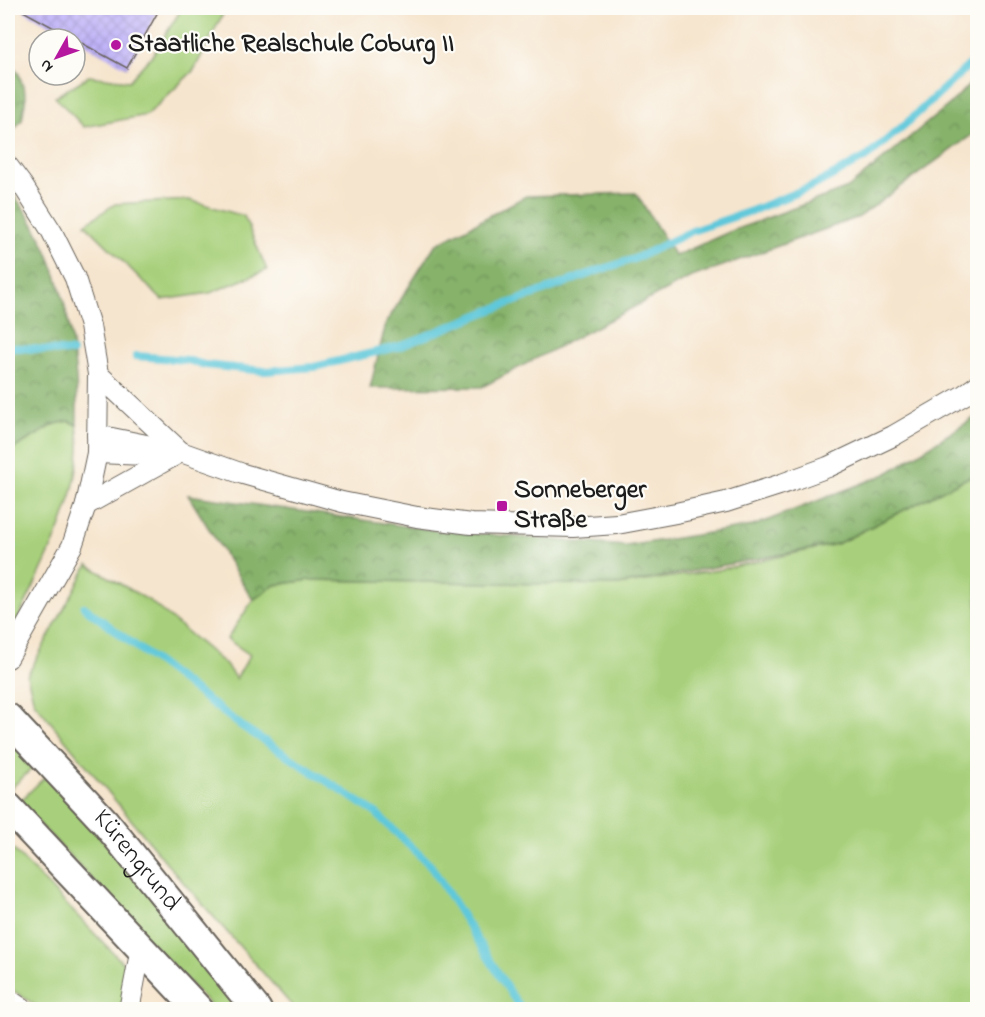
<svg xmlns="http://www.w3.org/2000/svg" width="985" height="1017" viewBox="0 0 985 1017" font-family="'Indie Flower',sans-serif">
<defs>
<pattern id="forest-crowns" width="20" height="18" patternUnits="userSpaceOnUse" patternTransform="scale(1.5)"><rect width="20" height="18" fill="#86b26b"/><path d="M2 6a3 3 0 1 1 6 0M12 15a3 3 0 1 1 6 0" fill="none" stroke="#6d9057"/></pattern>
<pattern id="building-cross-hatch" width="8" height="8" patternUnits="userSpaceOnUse" patternTransform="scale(1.5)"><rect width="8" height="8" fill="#beb1f8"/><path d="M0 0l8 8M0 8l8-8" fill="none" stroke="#a398d4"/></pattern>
</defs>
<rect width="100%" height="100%" fill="#fdfcf7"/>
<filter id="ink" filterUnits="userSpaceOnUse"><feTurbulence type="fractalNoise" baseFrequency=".0167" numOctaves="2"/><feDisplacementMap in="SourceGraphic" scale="12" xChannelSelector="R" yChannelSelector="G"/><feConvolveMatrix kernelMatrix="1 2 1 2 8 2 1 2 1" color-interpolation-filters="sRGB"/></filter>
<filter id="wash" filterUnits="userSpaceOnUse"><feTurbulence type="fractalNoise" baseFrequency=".008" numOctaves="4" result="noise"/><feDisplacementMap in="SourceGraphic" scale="24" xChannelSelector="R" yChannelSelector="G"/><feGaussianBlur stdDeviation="1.35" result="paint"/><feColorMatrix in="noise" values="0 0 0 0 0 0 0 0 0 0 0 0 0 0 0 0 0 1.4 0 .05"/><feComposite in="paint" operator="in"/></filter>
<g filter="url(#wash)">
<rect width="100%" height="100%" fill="#f6e5ce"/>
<g fill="#a8d07b" stroke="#62764c" stroke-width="1.5">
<path d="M182 8H226L194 70 147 115 84 127 55 97 89 76 129 81 154 53Z"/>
<path d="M189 200 244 216 267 270 210 293 162 300 85 224 115 204Z"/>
<path d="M69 421 77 425C78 432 79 440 79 448 77 506 42 568 17 621L8 632V452L55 424Z"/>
<path d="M977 473V1009H295L175 873 34 702 27 676 88 565 150 601 225 664 236 679 250 655 227 639 253 600 275 585 309 580 618 585 718 570 837 544Z"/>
<path d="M8 741 20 749 36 765 8 791Z"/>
<path d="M45 777C115 850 179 930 242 1009H214L19 802Z"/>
<path d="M8 844 125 965V999L120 1009H41L8 987Z"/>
</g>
<g fill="url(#forest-crowns)" stroke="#516744" stroke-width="1.5">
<path d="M8 59 19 74 26 96 22 120 10 134 8 131Z"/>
<path d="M977 77V131L859 217 689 278 482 387 370 388 386 323 435 245 526 196 636 193 675 256 729 232 848 188 951 103Z"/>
<path d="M8 189C53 239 71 313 76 378 77 393 77 409 77 425L69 421 55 424 8 452Z"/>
<path d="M977 416V473L837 544 618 585 309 580 275 585 253 600 188 495 433 530 626 546 753 526 886 474Z"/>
</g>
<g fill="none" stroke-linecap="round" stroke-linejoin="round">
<g stroke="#5ec8da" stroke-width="8">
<path d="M8 347 72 352"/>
<path d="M136 356 187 360 205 365 265 371 314 367 401 346 486 312 597 271 634 259 692 231 754 210 815 185 868 156 909 121 978 57"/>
<path d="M8 543 12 547"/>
<path d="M84 607 243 727 376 813 431 866 515 1000 523 1010"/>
</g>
</g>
<g id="blocks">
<path fill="url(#building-cross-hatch)" d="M25 8H160L127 68 23 11Z"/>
</g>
</g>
<g filter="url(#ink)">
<use href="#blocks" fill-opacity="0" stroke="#68625a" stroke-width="1.5"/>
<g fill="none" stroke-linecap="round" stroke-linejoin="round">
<g stroke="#68625a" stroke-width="22">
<g id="minor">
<path d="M8 166 23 186 52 232 75 278 90 326 98 374 97 453 86 505 72 546 8 658"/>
<path d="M98 374 181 452"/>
<path d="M97 435 181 452 243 474 342 502 417 517 471 524 573 527 617 524 676 513 726 502 779 485 828 467 893 436 964 395 978 385"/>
<path d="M97 453 145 455"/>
<path d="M86 505 181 452"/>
<path d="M8 999 24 1010"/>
<path d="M129 1010 141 948"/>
</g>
</g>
<g stroke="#68625a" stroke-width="32">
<g id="secondary">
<path id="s1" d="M8 718 105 822 257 1010"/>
<path d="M8 807 199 1010"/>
</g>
</g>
<use href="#minor" stroke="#fff" stroke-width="20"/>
<use href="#secondary" stroke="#fff" stroke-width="28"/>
</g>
</g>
<g fill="#b5179e" stroke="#fdfcf7" stroke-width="2">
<circle cx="116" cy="45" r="6"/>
<rect x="496" y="500" width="12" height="12" rx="3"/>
</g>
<g text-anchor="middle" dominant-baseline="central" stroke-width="4.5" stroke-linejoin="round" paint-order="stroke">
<g font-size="26" font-weight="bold" fill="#1c1c1c" stroke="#fdfcf7" text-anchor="start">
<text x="128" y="45">Staatliche Realschule Coburg II</text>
<text x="514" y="491">Sonneberger<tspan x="514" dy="30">Straße</tspan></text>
</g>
<g font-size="26" fill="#1c1c1c" stroke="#fdfcf7">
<text stroke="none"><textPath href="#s1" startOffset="192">Kürengrund</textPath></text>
</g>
</g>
<rect width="985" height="1017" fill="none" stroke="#fdfcf7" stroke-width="30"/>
<g transform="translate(57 57) rotate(230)"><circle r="28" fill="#fdfcf7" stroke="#a3a29f" stroke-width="1.5"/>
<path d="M0-4.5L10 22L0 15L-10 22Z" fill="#b5179e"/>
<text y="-9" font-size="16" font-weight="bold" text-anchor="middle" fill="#1c1c1c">N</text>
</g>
</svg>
